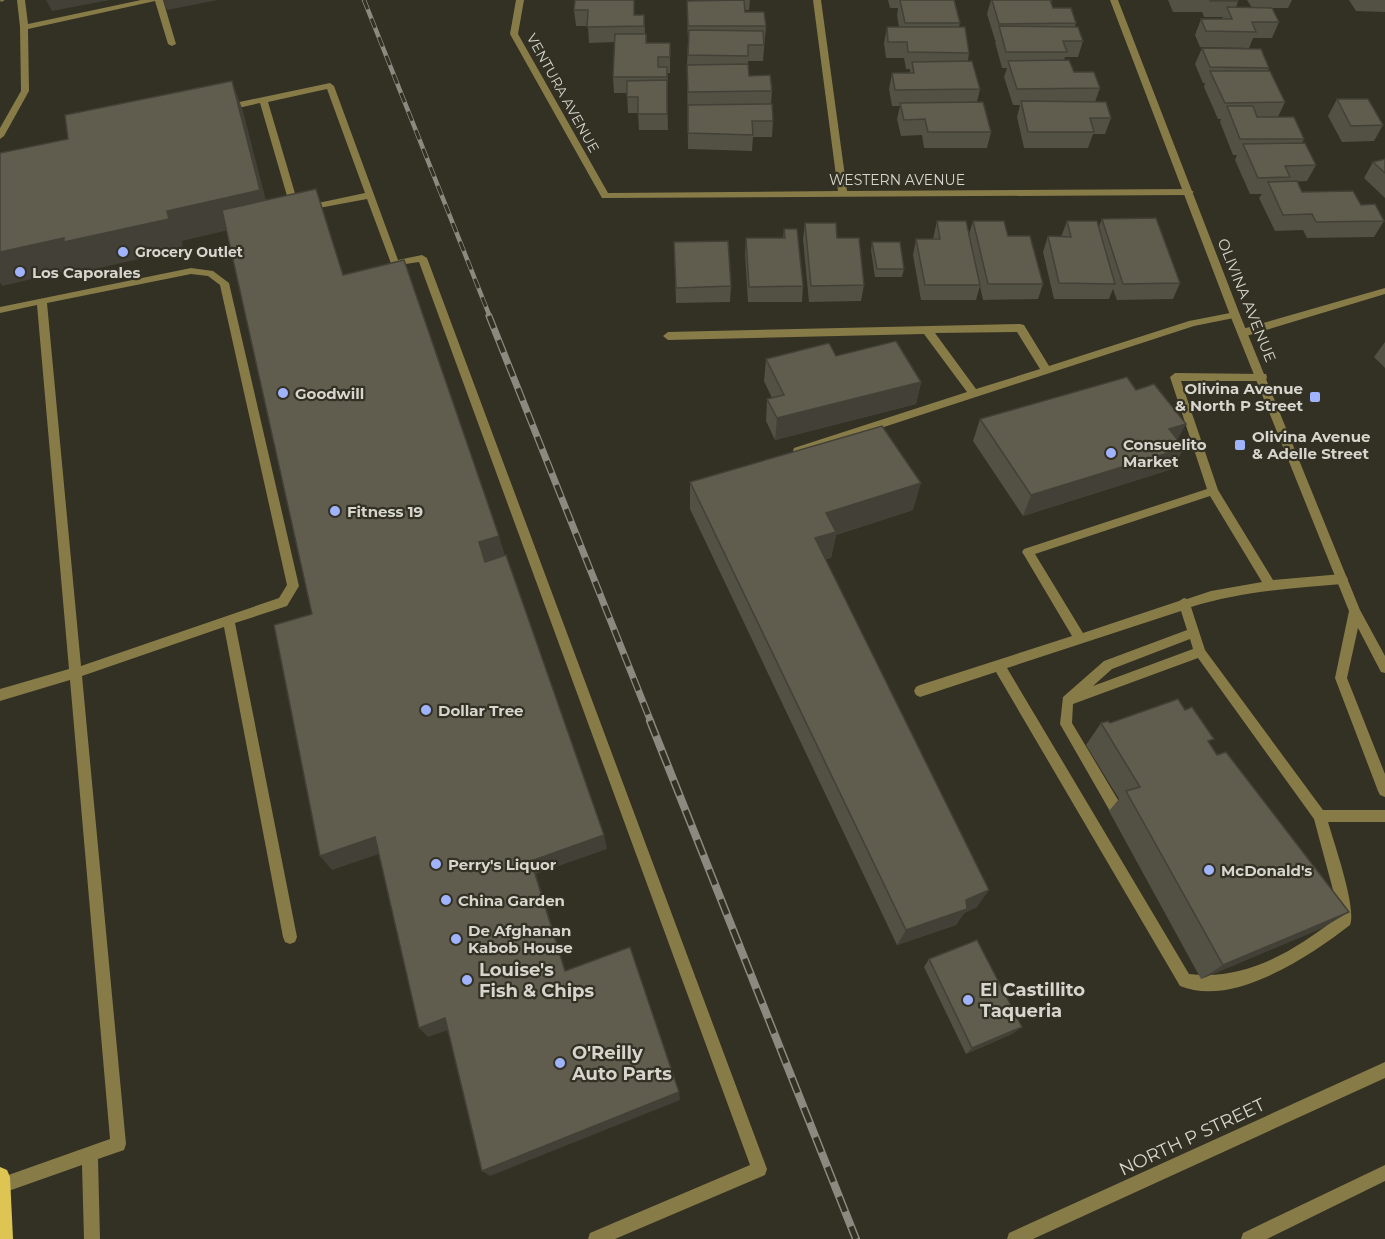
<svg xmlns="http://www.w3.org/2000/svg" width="1385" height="1239" viewBox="0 0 1385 1239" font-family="Montserrat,sans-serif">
<rect width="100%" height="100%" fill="#333024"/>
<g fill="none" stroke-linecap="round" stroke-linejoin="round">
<g fill="#877b48" fill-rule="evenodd">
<path d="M0 0H5L1 2Z"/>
<path d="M17 0H25L28 24 141 0H163L176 44 172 46 168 44 155 1 28 29 29 91 4 136 0 139V128L21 91 20 27Z"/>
<path d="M330 83 334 86 398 260 422 255 427 258 767 1169 765 1175 615 1239H588L590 1233 750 1165 419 262 392 266 367 199 292 213 260 103 225 111 221 108 225 105ZM327 89 365 193 299 207 268 102Z"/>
<path d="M191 268 213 271 229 283 299 586 287 606 235 623 297 937 295 942 290 944 285 942 283 937 224 627 82 676 126 1144 124 1150 98 1159 100 1239H84L82 1165 0 1194V1178L110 1139 70 680 0 701V689L69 669 37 305 0 313V307ZM191 274 208 276 220 285 287 585 279 598 81 666 47 303Z"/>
<path d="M1235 312 1240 315 1239 317 1194 326 798 455 794 454 793 451 794 448 967 392 924 334 668 340 663 336 668 332 1020 324 1024 325 1049 366 1189 321ZM1017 332 1040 369 976 389 935 333Z"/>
<path d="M1175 373 1266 374 1267 377 1266 380 1262 381H1181L1218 490 1273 580 1342 574 1346 576 1348 579 1346 582 1342 584C1292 588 1240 592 1191 607L1205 650 1323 810H1385V822H1328C1334 843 1357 908 1350 925 1310 956 1233 1008 1180 986L996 672 920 697 916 695 914 691 916 687 920 685 1072 636 1024 555 1022 552 1024 549 1207 489 1170 377ZM1210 496 1262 582 1211 591 1187 599 1184 598 1179 601 1083 633 1035 554ZM1181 611 1187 630 1104 661 1063 697 1060 724 1111 813 1116 815 1121 813 1123 809 1121 805 1072 723 1073 704 1198 658 1314 819 1336 901 1338 917C1294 951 1246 981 1189 974L1007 668ZM1190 639 1193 649 1093 686 1112 669Z"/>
</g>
<g fill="#877b48" fill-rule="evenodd">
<path d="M516 0H524L518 34 608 193 838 191 813 0H821L847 191 1189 189 1194 192 1189 195 602 198 510 34Z"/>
<path d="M1385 288V294L1243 337 1238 333 1239 330Z"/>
</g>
<g fill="#877b48" fill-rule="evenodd">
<path d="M1110 0H1118L1240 315 1360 610 1385 656V673L1381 672 1358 628 1347 678 1385 774V797L1380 795 1378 791 1335 678 1349 611 1230 315Z"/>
<path d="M1385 1062V1078L1033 1239H1007L1009 1233Z"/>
<path d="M1385 1165V1181L1267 1239H1241L1243 1233Z"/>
</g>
<path fill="#dec553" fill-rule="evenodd" d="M0 1167 7 1170 10 1177 13 1239H0Z"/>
<g stroke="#8c8a80" stroke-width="4.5">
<path id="rail-far2" d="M364 0 490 317"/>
</g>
<g stroke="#8c8a80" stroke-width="7">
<path id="rail-far1" d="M489 316 651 722"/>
</g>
<g stroke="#8c8a80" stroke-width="8">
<path id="rail" d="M650 721 856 1239"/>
</g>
<use href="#rail-far2" stroke="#333024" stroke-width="3" stroke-dasharray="10" stroke-linecap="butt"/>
<use href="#rail-far1" stroke="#333024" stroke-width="4.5" stroke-dasharray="13" stroke-linecap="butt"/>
<use href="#rail" stroke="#333024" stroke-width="5" stroke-dasharray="16" stroke-linecap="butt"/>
</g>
<g fill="#535044">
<path d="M577 0 635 15H644L645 34H646L647 43H670V73H668L667 93 668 130H639L638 113H628L627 93H614L613 77 615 42 589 43 588 26H576L574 10Z"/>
<path d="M700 0H750L749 10H745V12L766 26 763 61H748V64L749 76 772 91 771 104 773 121 772 137H753L752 151 688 149 687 65 688 42 687 17Z"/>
<path d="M888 0H954L960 23 959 27 969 53 968 61 980 89 977 102 991 132 987 148H924L922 135 901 136 897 119 900 106H892L889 89 892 73H910V69H906L904 58H886L884 43 887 27H899L897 15 898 8H890Z"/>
<path d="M991 0H1052L1051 3 1053 8 1076 23 1075 26 1083 41 1078 57H1065L1064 60 1074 72 1100 88 1095 102 1111 118 1105 134H1093L1088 148H1024L1017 117 1020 105H1013L1004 77 1007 68H1002L995 42 996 40H995L987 14Z"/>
<path d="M1168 0H1238V1L1236 8H1252L1247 0H1292L1288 8H1272L1279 22 1272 38H1253L1249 48 1200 47 1195 35 1201 19H1222L1223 17H1204L1202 12H1173Z"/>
<path d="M1349 0H1385V12L1356 11Z"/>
<path d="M1202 48 1269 68 1268 71 1285 102 1278 117 1304 139 1302 143 1316 165 1307 181 1288 182 1302 192 1361 205 1384 221 1374 237 1307 238 1303 230 1275 231 1259 198 1262 194H1250L1235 160 1237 155H1233L1220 122 1221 119H1218L1204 87 1205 83H1203L1195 64Z"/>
<path d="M1337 99 1383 125 1374 141 1342 142 1328 116Z"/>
<path d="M1385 159V198L1364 178 1373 162Z"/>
<path d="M1102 219 1180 283 1173 299 1117 300 1113 289 1109 299H1054L1043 252 1048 236 1061 237 1067 221 1099 226Z"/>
<path d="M937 221 969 234 973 221 1008 236 1043 284 1038 299 983 300 980 286 976 300H921L913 255 916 239H933Z"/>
<path d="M805 223 837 238 864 285 861 301 809 302 803 239Z"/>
<path d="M784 229 803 286 802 302H748L745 254 746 238H783Z"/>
<path d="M674 242 731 286 730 302 676 303Z"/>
<path d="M872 242 904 269 902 277H875L871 250Z"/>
<path d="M1385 342V368L1374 357Z"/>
<path d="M836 356 921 382 916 404 775 440 766 421 767 399 772 398 764 381 766 359Z"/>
<path d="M1136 390 1184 448 1172 469 1023 516 973 441 980 419Z"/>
<path d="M690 482 913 510 836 535 831 558 825 559 977 907 964 913 956 925 897 945 690 509Z"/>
<path d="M1101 723H1110L1209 744 1217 755 1349 912 1322 928 1201 979 1109 811 1119 799 1086 745Z"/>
<path d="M929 959 1014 1033 966 1054 924 967Z"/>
</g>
<g fill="#434137">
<path d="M46 0H110L52 11Z"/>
<path d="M163 0H218L167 10Z"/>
<path d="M232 81 243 111 271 220 182 241 183 249 82 272 80 268 2 286 0 282V252L167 211Z"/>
<path d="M316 189 324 212 350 298 343 275Z"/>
<path d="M921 382 916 404 775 440 777 418Z"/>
<path d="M1186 424 1174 446 1169 429Z"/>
<path d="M1184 448 1172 469 1023 516 1031 495Z"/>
<path d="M921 483 913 510 836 535 831 558 810 564 815 538 826 513Z"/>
<path d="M499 536 505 556 484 562 479 542Z"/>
<path d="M604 835 607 849 536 874 570 982 531 861Z"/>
<path d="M375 837 385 852 332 870 320 856Z"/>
<path d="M989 890 977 907 964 913 956 925 897 945 906 930 966 900Z"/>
<path d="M1349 912 1322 928 1201 979 1223 965Z"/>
<path d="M445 1018 454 1028 428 1037 419 1028Z"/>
<path d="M1022 1027 1014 1033 966 1054 972 1048Z"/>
<path d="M679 1092 680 1100 490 1176 482 1171Z"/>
</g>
<g fill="#605d4f" stroke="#434137" stroke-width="1.5">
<path d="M575 0H634V15H644V26L587 27 588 10H574Z"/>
<path d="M744 0 745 12H764L766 26H688L687 1Z"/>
<path d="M900 0H954L960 23H905Z"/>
<path d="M992 0H1050L1053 8H1071L1076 23 999 24Z"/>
<rect x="1210" y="0" width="28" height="1"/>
<path d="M1227 7 1272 8 1279 22H1252L1256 32 1206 31 1201 19H1232Z"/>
<path d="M999 26 1078 27 1083 41H1063L1067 52H1006Z"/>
<path d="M887 27H965L969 53 908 52 907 42H888Z"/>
<path d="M689 30 763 31 764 45H748V56L688 55Z"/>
<path d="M615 34H646V43H670V57H658V67H667V77H613Z"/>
<path d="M1202 48 1261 49 1269 68 1210 67Z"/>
<path d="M1069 60 1074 72H1094L1100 88 1017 89 1008 61Z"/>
<path d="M972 61 980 89 895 90 892 73H914L912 62Z"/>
<path d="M748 64 749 76 770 75 772 91 688 92 687 65Z"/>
<path d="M1210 71H1270L1285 102 1225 103Z"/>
<path d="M667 80V114H638V97H627V81Z"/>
<path d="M232 81 260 190 167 211 169 219 64 242V238L0 252V153L68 139 65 115Z"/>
<path d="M1337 99H1368L1383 125 1351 126Z"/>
<path d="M1021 101 1106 102 1111 118H1090L1094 132H1028Z"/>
<path d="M983 102 991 132H928L925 119 904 120 900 103Z"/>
<path d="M772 104 773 121H752L753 135 688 133V105Z"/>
<path d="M1227 106H1253L1257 117H1294L1304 139H1240Z"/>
<path d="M1305 143 1316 165 1285 166 1290 177 1258 178 1243 144Z"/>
<path d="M1385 159V173L1373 162Z"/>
<path d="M1297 181 1302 192 1353 191 1361 205 1375 204 1384 221 1316 222 1312 214 1283 215 1268 182Z"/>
<path d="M316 189 343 275 404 260 499 536 479 542 485 562 506 555 604 835 531 861 565 971 630 947 679 1092 482 1171 445 1018 419 1028 375 837 320 856 274 625 312 614 222 210Z"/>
<path d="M1156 218 1180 283 1123 284 1102 219Z"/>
<path d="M937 221H966L980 285H925L916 239H940Z"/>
<path d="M973 221H1004L1008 236H1030L1043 284H988Z"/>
<path d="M1067 221H1097L1115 284 1059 283 1048 236 1071 237Z"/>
<path d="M805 223H836L837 238H859L864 285 811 286Z"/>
<path d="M784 229H797L803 286 749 287 746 238H785Z"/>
<path d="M728 241 731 286 676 288 674 242Z"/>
<path d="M872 242H900L904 269H877Z"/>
<path d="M896 341 921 382 777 418 767 399 784 395 766 359 829 343 836 356Z"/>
<path d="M1127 377 1136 390 1154 384 1186 424 1169 429 1184 448 1031 495 980 419Z"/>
<path d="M882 426 921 483 826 513 836 532 815 538 989 890 966 900 967 909 906 930 690 482Z"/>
<path d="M1178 699 1185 710 1192 707 1214 739 1208 741 1217 755 1226 752 1349 912 1223 965 1126 791 1140 787 1101 723 1108 721 1110 723Z"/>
<path d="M977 940 1022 1027 972 1048 929 959Z"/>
</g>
<g fill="#a0b3fd" stroke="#333024" stroke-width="2">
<circle cx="123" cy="252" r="6"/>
<circle cx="20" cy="272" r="6"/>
<circle cx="283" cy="393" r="6"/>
<rect x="1309" y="391" width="12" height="12" rx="3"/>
<rect x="1234" y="439" width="12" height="12" rx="3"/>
<circle cx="1111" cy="453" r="6"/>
<circle cx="335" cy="511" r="6"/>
<circle cx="426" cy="710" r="6"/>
<circle cx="436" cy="864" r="6"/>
<circle cx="1209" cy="870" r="6"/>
<circle cx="446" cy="900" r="6"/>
<circle cx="456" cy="939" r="6"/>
<circle cx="467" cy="980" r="6"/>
<circle cx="968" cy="1000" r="6"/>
<circle cx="560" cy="1063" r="6"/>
</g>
<g text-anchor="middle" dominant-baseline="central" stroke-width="4.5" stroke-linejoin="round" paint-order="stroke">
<g font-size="14" fill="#d7d6ce" stroke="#333024">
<text transform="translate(563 93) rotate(61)">VENTURA AVENUE</text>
<text x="897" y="180">WESTERN AVENUE</text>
</g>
<g font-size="14" font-weight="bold" fill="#d7d6ce" stroke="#333024" text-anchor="start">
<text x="135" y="252">Grocery Outlet</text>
</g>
<g font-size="15" font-weight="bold" fill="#d7d6ce" stroke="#333024" text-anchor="start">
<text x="32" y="272">Los Caporales</text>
<text x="1303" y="388" text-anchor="end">Olivina Avenue<tspan x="1303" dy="17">&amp; North P Street</tspan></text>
<text x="295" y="393">Goodwill</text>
<text x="1252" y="436">Olivina Avenue<tspan x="1252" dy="17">&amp; Adelle Street</tspan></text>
<text x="1123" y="444">Consuelito<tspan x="1123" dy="17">Market</tspan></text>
<text x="347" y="511">Fitness 19</text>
<text x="438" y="710">Dollar Tree</text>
<text x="448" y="864">Perry's Liquor</text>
<text x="1221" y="870">McDonald's</text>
<text x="458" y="900">China Garden</text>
<text x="468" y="930">De Afghanan<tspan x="468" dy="17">Kabob House</tspan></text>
</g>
<g font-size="15" fill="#d7d6ce" stroke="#333024">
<text transform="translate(1247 300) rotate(68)">OLIVINA AVENUE</text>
</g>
<g font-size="18" font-weight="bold" fill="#d7d6ce" stroke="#333024" text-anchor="start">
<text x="479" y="970">Louise's<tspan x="479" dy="21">Fish &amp; Chips</tspan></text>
<text x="980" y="990">El Castillito<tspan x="980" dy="21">Taqueria</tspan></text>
<text x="572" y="1053">O'Reilly<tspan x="572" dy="21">Auto Parts</tspan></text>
</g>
<g font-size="18" fill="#d7d6ce" stroke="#333024">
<text transform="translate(1192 1137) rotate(-25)">NORTH P STREET</text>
</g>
</g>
</svg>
